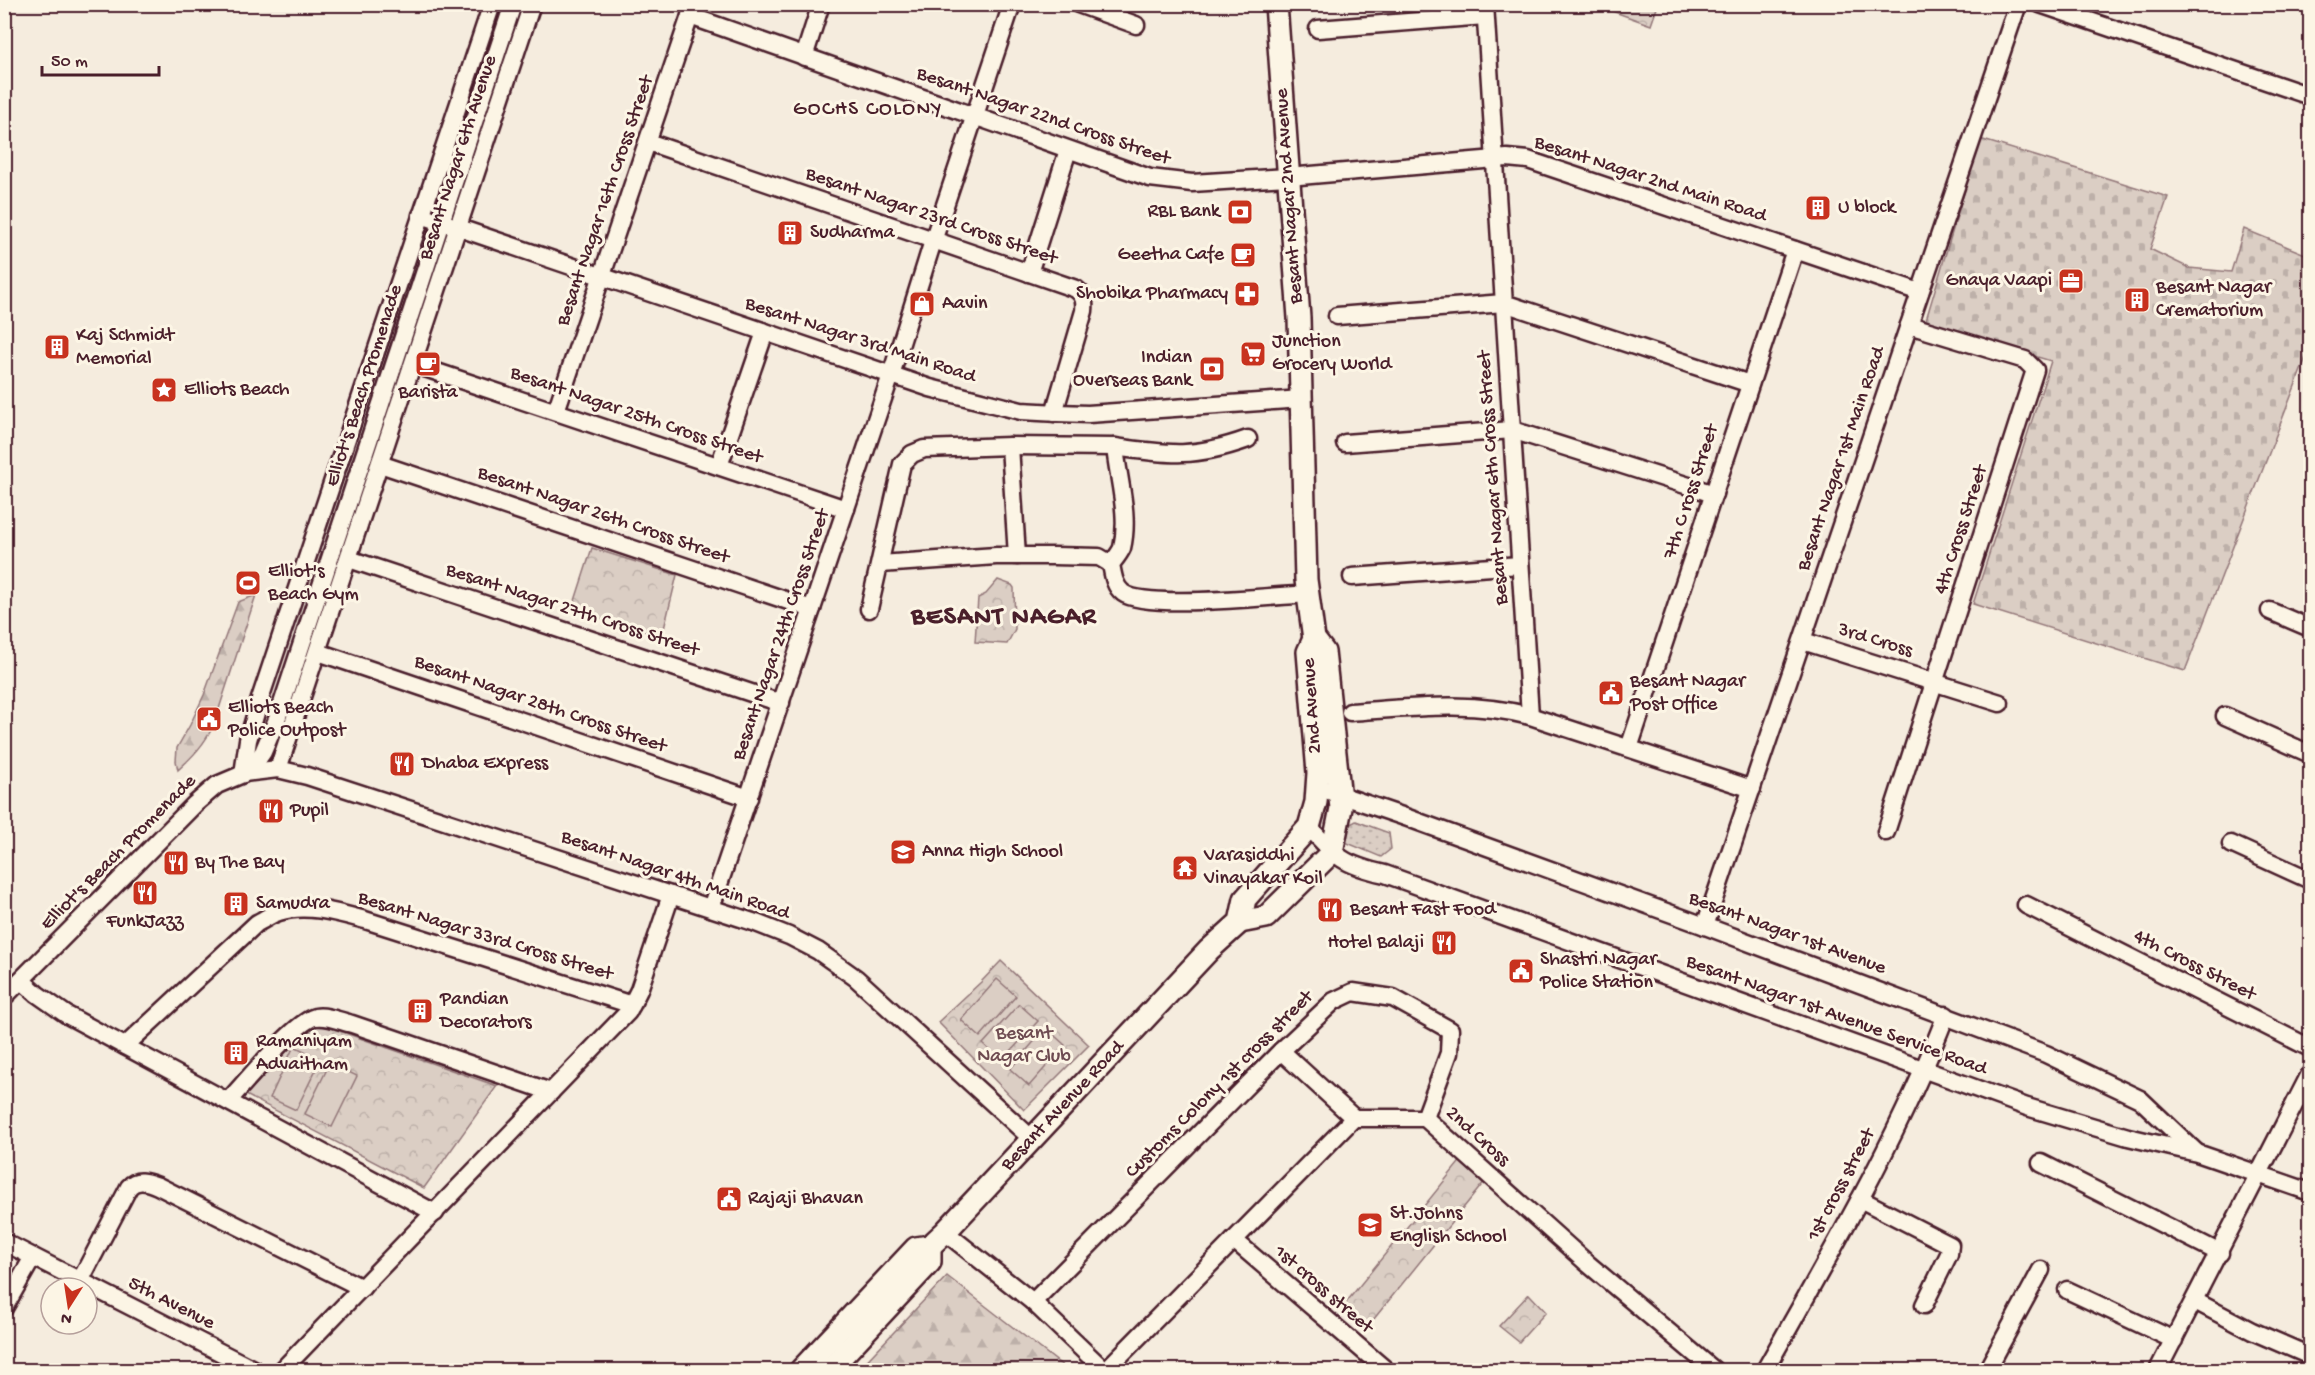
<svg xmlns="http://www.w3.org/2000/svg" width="2315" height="1375" viewBox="0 0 2315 1375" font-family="'Gochi Hand',sans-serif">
<defs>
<pattern id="grass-dots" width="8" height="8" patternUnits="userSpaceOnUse" patternTransform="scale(1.5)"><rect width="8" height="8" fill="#dbcec4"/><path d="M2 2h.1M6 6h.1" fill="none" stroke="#bdb0a9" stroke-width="1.8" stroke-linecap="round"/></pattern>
<pattern id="forest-firs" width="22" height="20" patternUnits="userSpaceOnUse" patternTransform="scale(1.5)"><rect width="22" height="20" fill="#dbcec4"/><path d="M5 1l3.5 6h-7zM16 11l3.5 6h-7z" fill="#bdb0a9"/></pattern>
<pattern id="cemetery-stones" width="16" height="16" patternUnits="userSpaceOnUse" patternTransform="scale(1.5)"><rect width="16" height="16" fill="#dbcec4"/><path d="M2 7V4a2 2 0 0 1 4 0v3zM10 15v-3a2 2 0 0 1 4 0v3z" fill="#bdb0a9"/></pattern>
<pattern id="park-crowns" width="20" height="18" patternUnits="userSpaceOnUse" patternTransform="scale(1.5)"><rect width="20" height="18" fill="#dbcec4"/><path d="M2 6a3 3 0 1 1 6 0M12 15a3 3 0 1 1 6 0" fill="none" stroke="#bdb0a9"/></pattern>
</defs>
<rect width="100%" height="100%" fill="#f5ecde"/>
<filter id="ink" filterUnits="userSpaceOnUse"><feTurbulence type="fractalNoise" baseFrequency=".0167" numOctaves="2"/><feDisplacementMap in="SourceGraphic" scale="12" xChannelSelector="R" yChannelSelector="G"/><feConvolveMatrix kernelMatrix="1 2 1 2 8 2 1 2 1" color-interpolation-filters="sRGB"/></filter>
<g filter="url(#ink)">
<path fill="url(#grass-dots)" stroke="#927678" stroke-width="1.5" d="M1356 821 1389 833 1391 849 1381 857 1345 842 1343 828Z"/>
<g fill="url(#forest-firs)" stroke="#927678" stroke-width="1.5">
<path d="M256 595 217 715 206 711 202 722 213 726C205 744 192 757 178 770L176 761 177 748 190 725 204 695 238 602Z"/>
<path d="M947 1276 1068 1370H858Z"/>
</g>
<path fill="url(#cemetery-stones)" stroke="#927678" stroke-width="1.5" d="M1980 139 2168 197 2150 249 2189 268 2231 272 2244 229 2310 256V347L2185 671 1973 604 2051 361 1925 323Z"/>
<g fill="url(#park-crowns)" stroke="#927678" stroke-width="1.5">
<path d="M1595 5H1658L1651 25Z"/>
<path d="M592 548 677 575 662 637 572 610Z"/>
<path d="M998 580 1012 585 1014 588 1015 629 1007 644 975 642 978 598 986 594Z"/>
<path d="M1001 961 1089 1045 1024 1110 938 1022 981 982Z"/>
<path d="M314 1022 497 1086 424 1188 246 1095Z"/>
<path d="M1462 1159 1485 1181 1365 1330 1344 1305Z"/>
<path d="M1529 1294 1546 1312 1519 1342 1499 1326Z"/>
</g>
<g fill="#dbcec4" stroke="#927678" stroke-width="1.5">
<path d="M997 979 1016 996 980 1037 961 1020Z"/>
<path d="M1019 1004 1038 1021 1002 1061 983 1044Z"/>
<path d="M1046 1028 1065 1045 1029 1086 1010 1069Z"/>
<path d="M294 1046 321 1059 296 1110 270 1098Z"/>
<path d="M330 1063 357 1076 332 1127 305 1114Z"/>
</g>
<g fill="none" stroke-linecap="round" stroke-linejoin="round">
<g stroke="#4a1f2b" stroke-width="21">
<g id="minor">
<path d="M1078 4 1136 25"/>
<path d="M1485 4 1530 716"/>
<path d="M2040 4 2310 96"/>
<path d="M690 16 1150 178 1192 183 1288 177 1507 158 1528 160 1920 292"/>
<path d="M1318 29 1485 16"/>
<path d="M804 57 821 4"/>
<path d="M648 142 1076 289C1084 295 1085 301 1084 311L1054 413"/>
<path d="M421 215 930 388 1021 411 1058 413 1088 414 1302 399"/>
<path d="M1029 273 1068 150"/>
<path d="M1337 316 1504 303 1750 384"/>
<path d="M413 364 846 509"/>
<path d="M556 411 694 4"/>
<path d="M1248 439C1195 458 1170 455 1115 447 1118 479 1130 515 1122 548 1120 553 1115 559 1111 564 1113 574 1114 586 1123 593 1146 610 1274 596 1309 594"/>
<path d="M1345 443 1512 430 1714 494"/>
<path d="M1010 446 1017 556"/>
<path d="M380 464 812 609"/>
<path d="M719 466 765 332"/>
<path d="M349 559 781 703"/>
<path d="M880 564 996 556H1054L1099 557 1111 564"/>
<path d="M1352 577 1520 565"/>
<path d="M869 609 902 464 912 454 924 449 1010 446 1115 447"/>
<path d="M2270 611 2310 628"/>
<path d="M1803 641 2000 703"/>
<path d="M318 652 749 798"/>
<path d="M1350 712C1410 708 1470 700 1530 716L1752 789"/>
<path d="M2225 716 2310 754"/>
<path d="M1629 748 1795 250"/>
<path d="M278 769 532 4"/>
<path d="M244 773 278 769 307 776 756 923 789 936 818 951 856 978 1032 1139"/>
<path d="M243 774 248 740 260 699 492 4"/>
<path d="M1317 787 1408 818 1705 926 2046 1054 2140 1099 2196 1152"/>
<path d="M1309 827C1337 858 1344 865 1385 874L2027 1107 2128 1137 2197 1153 2310 1192"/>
<path d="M1886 832 2035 370 2025 360 1909 325"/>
<path d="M2231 844 2310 880"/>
<path d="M2026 905 2310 1048"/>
<path d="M711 908 891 375 933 241 1012 4"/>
<path d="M1705 926 2018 4"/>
<path d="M21 980 37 994 67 1015 435 1213"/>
<path d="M4 997 195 804 217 785 243 774 254 765 263 752 277 719 513 4"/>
<path d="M125 1046 257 923C264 920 271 914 279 912 306 903 339 913 365 920L632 1005"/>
<path d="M1281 1051 1354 1118"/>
<path d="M228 1101C244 1084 296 1021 315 1017 327 1015 340 1021 352 1024L551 1092"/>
<path d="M2041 1163 2220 1253"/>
<path d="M1860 1199 1950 1245 1949 1254 1924 1305"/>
<path d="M945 1232 1033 1302 1104 1370"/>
<path d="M1234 1240 1386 1370"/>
<path d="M4 1242 255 1370"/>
<path d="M80 1281 129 1187C137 1178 148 1182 158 1186L362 1288"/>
<path d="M2067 1290 2174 1340"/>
<path d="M2195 1301 2252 1331 2310 1356"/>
<path d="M1033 1302 1281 1051 1334 1001 1353 992 1393 998 1450 1030 1449 1053 1425 1118"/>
<path d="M4 1308 33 1257"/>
<path d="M282 1370 628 1012 639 990 671 895"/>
<path d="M1106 1370 1354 1118H1425L1587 1263 1714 1370"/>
<path d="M1765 1370C1830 1254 1898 1139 1946 1015"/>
<path d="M1987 1370 2041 1270"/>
<path d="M2158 1370 2310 1074"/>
</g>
</g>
<g stroke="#4a1f2b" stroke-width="26">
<g id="major">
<path d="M1240 922 1266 917 1332 852 1341 808 1324 652 1314 639 1306 580 1299 318 1276 4"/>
<path id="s1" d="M801 1370 916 1248 930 1246 945 1232 1209 950 1240 922 1245 899 1309 827 1316 802 1318 773 1308 652 1314 639"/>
<path d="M829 1370 930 1262V1246"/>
</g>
</g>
<use href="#minor" stroke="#fcf5e5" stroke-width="16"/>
<use href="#major" stroke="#fcf5e5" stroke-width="21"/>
</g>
</g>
<defs>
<g id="building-square" transform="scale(1.35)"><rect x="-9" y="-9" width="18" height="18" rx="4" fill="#c8321e" stroke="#fcf5e5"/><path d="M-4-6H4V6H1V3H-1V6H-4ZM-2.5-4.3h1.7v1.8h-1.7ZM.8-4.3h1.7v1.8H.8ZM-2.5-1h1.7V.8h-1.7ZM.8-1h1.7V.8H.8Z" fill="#fff"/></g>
<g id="bank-square" transform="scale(1.35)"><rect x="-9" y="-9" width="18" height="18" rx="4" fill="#c8321e" stroke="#fcf5e5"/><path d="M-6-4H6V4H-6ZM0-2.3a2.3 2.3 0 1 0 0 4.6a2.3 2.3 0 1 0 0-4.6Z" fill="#fff"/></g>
<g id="cafe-square" transform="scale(1.35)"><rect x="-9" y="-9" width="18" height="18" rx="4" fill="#c8321e" stroke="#fcf5e5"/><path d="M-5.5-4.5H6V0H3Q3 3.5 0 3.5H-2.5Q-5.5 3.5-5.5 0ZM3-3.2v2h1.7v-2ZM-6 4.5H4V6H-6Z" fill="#fff"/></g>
<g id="office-square" transform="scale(1.35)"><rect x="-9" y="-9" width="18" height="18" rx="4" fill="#c8321e" stroke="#fcf5e5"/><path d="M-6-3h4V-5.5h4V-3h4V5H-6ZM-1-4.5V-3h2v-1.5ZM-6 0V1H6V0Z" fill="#fff"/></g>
<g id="pharmacy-square" transform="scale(1.35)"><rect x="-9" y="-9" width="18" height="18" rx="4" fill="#c8321e" stroke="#fcf5e5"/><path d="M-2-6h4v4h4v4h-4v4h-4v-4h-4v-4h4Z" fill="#fff"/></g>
<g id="shop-square" transform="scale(1.35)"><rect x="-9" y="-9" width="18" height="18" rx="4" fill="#c8321e" stroke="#fcf5e5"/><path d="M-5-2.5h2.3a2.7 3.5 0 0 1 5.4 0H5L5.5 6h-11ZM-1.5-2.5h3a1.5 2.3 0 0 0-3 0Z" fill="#fff"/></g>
<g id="supermarket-square" transform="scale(1.35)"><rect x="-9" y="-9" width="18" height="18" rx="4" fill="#c8321e" stroke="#fcf5e5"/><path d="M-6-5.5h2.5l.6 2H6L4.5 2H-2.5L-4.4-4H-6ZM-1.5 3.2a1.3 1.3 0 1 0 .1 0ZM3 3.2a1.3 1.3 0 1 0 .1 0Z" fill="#fff"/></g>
<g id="sight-square" transform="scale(1.35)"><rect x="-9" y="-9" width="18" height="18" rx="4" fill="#c8321e" stroke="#fcf5e5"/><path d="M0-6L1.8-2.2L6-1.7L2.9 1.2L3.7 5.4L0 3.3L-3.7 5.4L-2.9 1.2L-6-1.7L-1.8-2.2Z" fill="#fff"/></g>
<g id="stadium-square" transform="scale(1.35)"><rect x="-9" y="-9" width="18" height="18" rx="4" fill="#c8321e" stroke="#fcf5e5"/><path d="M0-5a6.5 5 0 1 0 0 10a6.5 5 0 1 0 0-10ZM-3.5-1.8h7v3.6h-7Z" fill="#fff"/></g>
<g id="civic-square" transform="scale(1.35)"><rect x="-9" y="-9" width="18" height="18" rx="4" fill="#c8321e" stroke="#fcf5e5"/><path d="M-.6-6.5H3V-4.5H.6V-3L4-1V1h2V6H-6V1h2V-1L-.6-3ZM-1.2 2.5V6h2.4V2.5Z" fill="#fff"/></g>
<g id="restaurant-square" transform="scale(1.35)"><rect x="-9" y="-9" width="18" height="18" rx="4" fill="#c8321e" stroke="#fcf5e5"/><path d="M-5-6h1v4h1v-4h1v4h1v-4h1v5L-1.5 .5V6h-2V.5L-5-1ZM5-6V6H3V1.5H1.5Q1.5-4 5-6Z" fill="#fff"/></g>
<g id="school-square" transform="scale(1.35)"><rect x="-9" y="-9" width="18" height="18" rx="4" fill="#c8321e" stroke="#fcf5e5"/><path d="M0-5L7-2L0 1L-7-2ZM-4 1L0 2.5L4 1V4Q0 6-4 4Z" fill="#fff"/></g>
<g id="temple-square" transform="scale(1.35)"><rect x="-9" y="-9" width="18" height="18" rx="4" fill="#c8321e" stroke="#fcf5e5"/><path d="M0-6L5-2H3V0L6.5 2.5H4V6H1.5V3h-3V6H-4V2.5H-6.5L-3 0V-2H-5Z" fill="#fff"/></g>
</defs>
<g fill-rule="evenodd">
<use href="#building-square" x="1818" y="208"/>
<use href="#bank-square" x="1240" y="212"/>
<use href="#building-square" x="790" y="233"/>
<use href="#cafe-square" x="1243" y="255"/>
<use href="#office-square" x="2071" y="281"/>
<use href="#pharmacy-square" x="1247" y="294"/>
<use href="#building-square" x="2137" y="300"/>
<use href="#shop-square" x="922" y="304"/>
<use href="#building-square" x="57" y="347"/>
<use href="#supermarket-square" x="1253" y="354"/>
<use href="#cafe-square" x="428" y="364"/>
<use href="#bank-square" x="1212" y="369"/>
<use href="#sight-square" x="164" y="390"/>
<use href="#stadium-square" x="248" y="583"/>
<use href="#civic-square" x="1611" y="693"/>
<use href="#civic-square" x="209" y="719"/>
<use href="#restaurant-square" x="402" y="764"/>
<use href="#restaurant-square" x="271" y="811"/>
<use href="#school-square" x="903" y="852"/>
<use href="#restaurant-square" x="176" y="863"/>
<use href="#temple-square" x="1185" y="868"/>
<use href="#restaurant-square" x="145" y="893"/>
<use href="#building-square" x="236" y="904"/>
<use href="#restaurant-square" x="1330" y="910"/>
<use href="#restaurant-square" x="1444" y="943"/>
<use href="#civic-square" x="1521" y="971"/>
<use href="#building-square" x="420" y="1011"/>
<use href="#building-square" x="236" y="1053"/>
<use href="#civic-square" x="729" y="1199"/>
<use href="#school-square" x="1370" y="1225"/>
</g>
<g text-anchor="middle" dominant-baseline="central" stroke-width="6" stroke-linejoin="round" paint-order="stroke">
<g font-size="20" fill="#4a1f2b" stroke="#fcf5e5">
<text transform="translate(1043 117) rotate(19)">Besant Nagar 22nd Cross Street</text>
<text transform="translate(459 158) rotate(-72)">Besant Nagar 6th Avenue</text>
<text transform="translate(1650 180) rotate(18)">Besant Nagar 2nd Main Road</text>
<text transform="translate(1290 196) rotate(-94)">Besant Nagar 2nd Avenue</text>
<text transform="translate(606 201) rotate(-71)">Besant Nagar 16th Cross Street</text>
<text transform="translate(931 217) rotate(19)">Besant Nagar 23rd Cross Street</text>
<text transform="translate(860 341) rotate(18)">Besant Nagar 3rd Main Road</text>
<text transform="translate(365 386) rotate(-72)">Elliot's Beach Promenade</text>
<text transform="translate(636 416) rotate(19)">Besant Nagar 25th Cross Street</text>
<text transform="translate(1842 459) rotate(-71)">Besant Nagar 1st Main Road</text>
<text transform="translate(1494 478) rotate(-94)">Besant Nagar 6th Cross Street</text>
<text transform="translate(1692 492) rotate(-72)">7th C ross Street</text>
<text transform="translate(603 516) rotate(19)">Besant Nagar 26th Cross Street</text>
<text transform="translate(1962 530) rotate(-72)">4th Cross Street</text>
<text transform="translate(572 611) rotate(18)">Besant Nagar 27th Cross Street</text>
<text transform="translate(782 635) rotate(-71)">Besant Nagar 24th Cross Street</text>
<text transform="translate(1875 641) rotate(17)">3rd Cross</text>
<text transform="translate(540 705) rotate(19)">Besant Nagar 28th Cross Street</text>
<text transform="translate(1313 706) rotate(-94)">2nd Avenue</text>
<text transform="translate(119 853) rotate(-45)">Elliot's Beach Promenade</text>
<text transform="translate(675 876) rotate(19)">Besant Nagar 4th Main Road</text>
<text transform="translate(1787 934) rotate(20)">Besant Nagar 1st Avenue</text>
<text transform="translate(485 937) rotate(17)">Besant Nagar 33rd Cross Street</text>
<text transform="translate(2194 966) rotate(27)">4th Cross Street</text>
<text transform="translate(1836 1016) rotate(20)">Besant Nagar 1st Avenue Service Road</text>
<text transform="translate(1220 1085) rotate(-45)">Customs Colony 1st cross street</text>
<text stroke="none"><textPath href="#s1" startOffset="375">Besant Avenue Road</textPath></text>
<text transform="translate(1477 1137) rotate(42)">2nd Cross</text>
<text transform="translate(1842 1185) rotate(-62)">1st cross street</text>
<text transform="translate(1323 1290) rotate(41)">1st cross street</text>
<text transform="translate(171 1304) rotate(27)">5th Avenue</text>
</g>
<g font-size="20" fill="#4a1f2b" stroke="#fcf5e5" text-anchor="start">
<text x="1838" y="208">U block</text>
<text x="1220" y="212" text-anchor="end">RBL Bank</text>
<text x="810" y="233">Sudharma</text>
<text x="1224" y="255" text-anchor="end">Geetha Cafe</text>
<text x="2052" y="281" text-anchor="end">Gnaya Vaapi</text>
<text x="2156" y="288">Besant Nagar<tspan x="2156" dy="23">Crematorium</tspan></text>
<text x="1228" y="294" text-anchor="end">Shobika Pharmacy</text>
<text x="942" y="304">Aavin</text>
<text x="76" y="336">Kaj Schmidt<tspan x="76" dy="23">Memorial</tspan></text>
<text x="1272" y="342">Junction<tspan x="1272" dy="23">Grocery World</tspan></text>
<text x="1192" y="358" text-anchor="end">Indian<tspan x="1192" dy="23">Overseas Bank</tspan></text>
<text x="184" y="390">Elliots Beach</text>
<text x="428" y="393" text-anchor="middle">Barista</text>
<text x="268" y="572">Elliot's<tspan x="268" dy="23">Beach Gym</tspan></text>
<text x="1630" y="682">Besant Nagar<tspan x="1630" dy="23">Post Office</tspan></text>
<text x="228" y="708">Elliots Beach<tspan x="228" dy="23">Police Outpost</tspan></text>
<text x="422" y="764">Dhaba Express</text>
<text x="290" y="811">Pupil</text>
<text x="922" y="852">Anna High School</text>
<text x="1204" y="856">Varasiddhi<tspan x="1204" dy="23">Vinayakar Koil</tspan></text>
<text x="195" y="863">By The Bay</text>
<text x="256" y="904">Samudra</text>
<text x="1350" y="910">Besant Fast Food</text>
<text x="145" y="922" text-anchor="middle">FunkJazz</text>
<text x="1424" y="943" text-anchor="end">Hotel Balaji</text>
<text x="1540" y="960">Shastri Nagar<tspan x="1540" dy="23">Police Station</tspan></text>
<text x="440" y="1000">Pandian<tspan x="440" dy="23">Decorators</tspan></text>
<text x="256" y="1042">Ramaniyam<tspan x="256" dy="23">Advaitham</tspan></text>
<text x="748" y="1199">Rajaji Bhavan</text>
<text x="1390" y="1214">St.Johns<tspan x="1390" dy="23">English School</tspan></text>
</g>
<g font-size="20" fill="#6e4b51" stroke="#fcf5e5">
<text x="1024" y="1034">Besant<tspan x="1024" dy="23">Nagar Club</tspan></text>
</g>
<g font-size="21" letter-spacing="1.5" fill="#4a1f2b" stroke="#fcf5e5">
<text x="868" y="110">GOCHS COLONY</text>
</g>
<g font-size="26" font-weight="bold" letter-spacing="1.5" fill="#4a1f2b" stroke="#fcf5e5">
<text x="1004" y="618">BESANT NAGAR</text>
</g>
</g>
<rect width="2315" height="1375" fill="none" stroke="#fcf5e5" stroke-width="24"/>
<rect x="12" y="12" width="2291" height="1351" fill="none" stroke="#4a1f2b" stroke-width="2" filter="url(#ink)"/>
<g transform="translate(69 1306) rotate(192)"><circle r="28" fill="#fcf5e5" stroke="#b59f9b" stroke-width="1.5"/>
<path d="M0-4.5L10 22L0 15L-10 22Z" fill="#c8321e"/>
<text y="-9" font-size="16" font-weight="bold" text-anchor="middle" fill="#4a1f2b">N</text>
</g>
<path d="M42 66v9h117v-9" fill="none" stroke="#4a1f2b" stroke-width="3"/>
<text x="51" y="66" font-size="18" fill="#4a1f2b" stroke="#fcf5e5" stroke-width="4.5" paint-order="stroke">50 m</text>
</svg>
